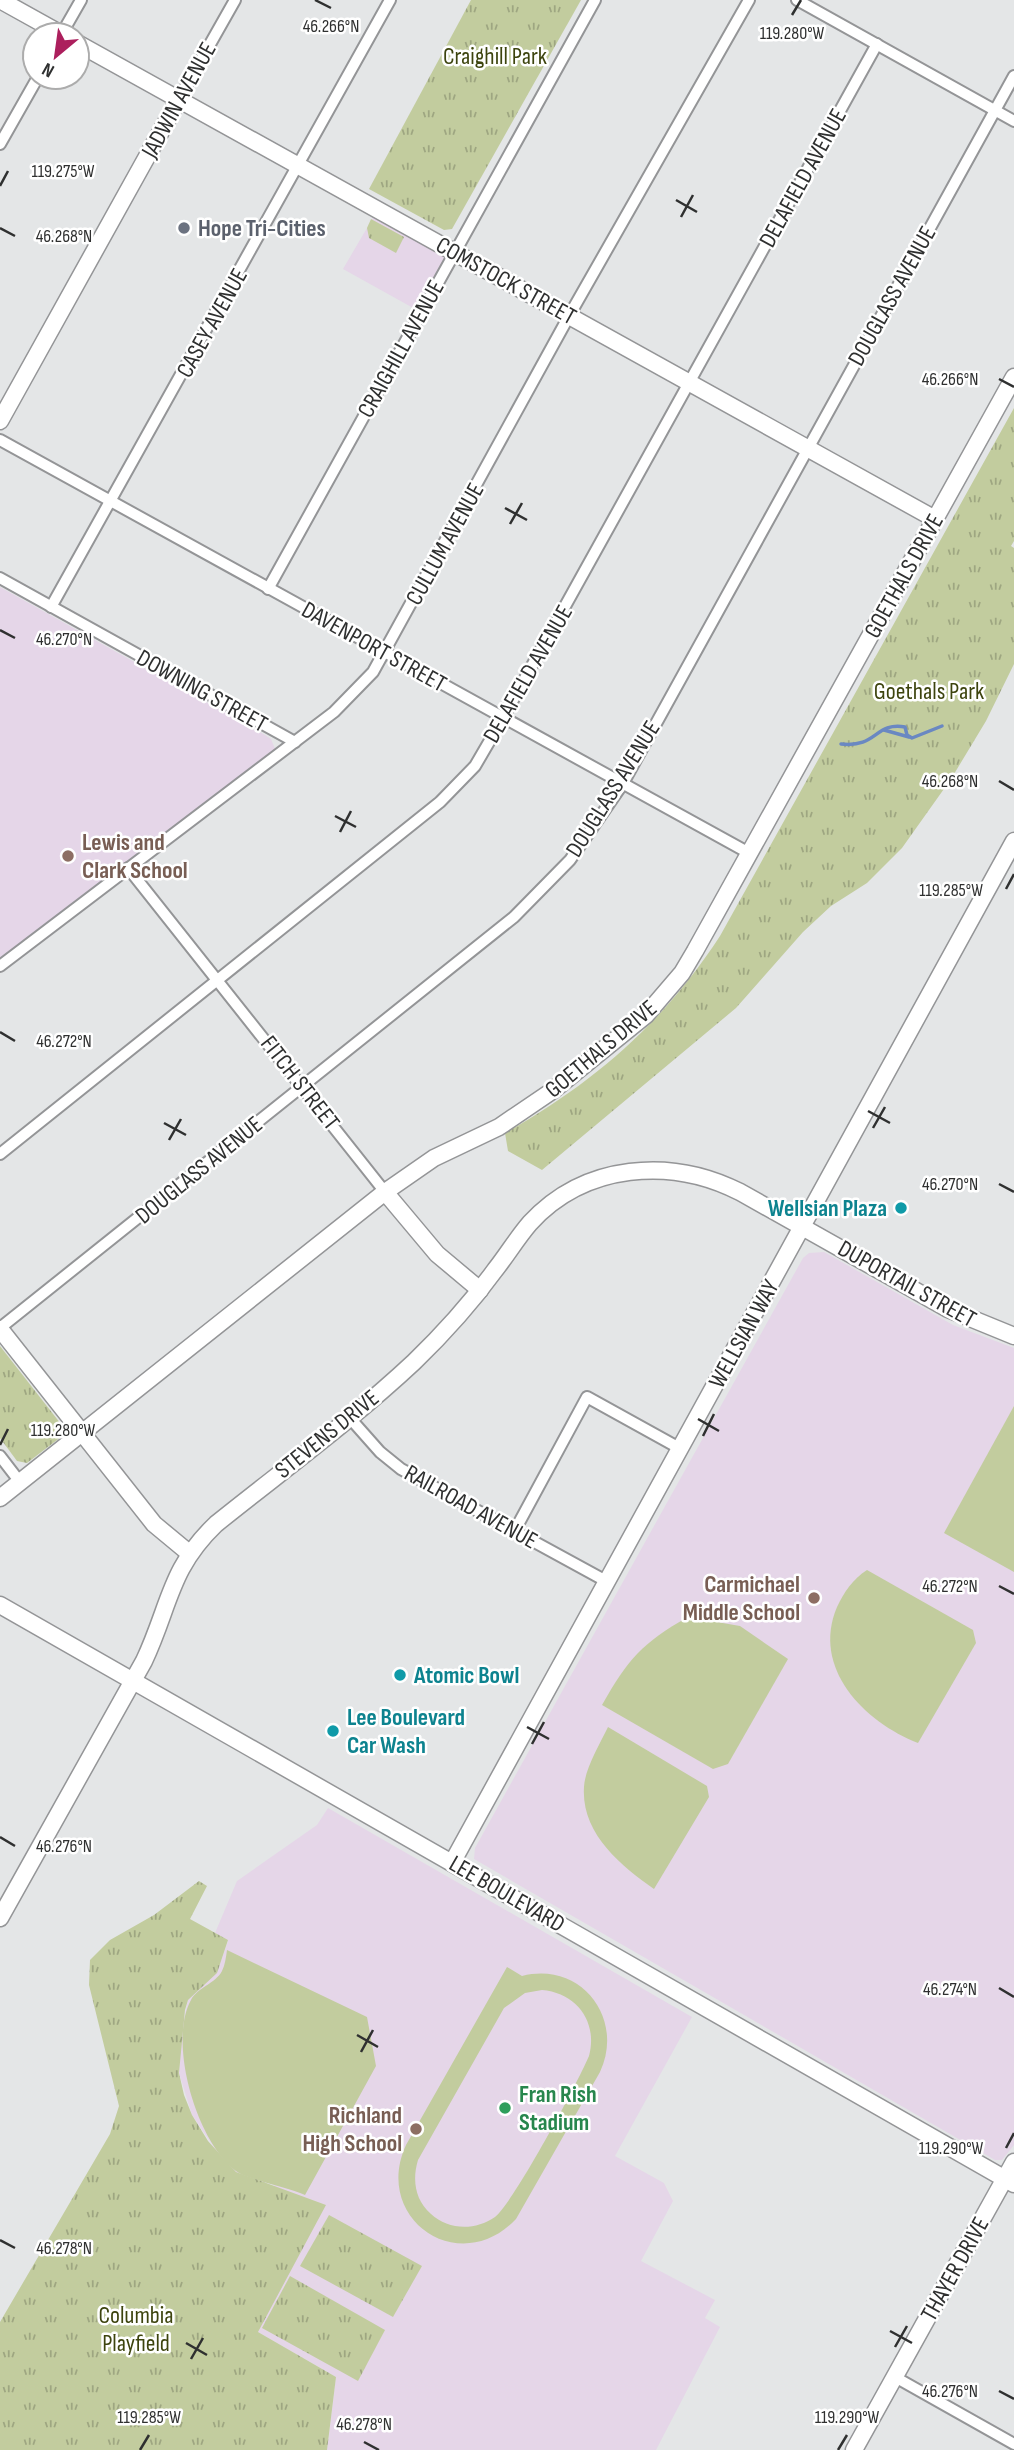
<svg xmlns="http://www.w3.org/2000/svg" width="1014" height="2450" viewBox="0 0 1014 2450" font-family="'Sofia Sans Condensed',sans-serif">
<defs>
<pattern id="park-tufts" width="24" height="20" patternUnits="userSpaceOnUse" patternTransform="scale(1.75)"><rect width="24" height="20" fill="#c2cc9e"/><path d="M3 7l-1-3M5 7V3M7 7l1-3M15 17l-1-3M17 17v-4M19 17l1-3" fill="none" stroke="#9ea681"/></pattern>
</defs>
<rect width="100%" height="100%" fill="#e4e6e7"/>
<g fill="#e5d6e8">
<path d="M374 216 446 256 415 309 343 269Z"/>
<path d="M0 587 265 735 271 739 275 749 0 958Z"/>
<path d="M824 1252 953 1325 1014 1348V2145L1002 2160H995L474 1859 475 1848 803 1258 809 1253Z"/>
<path d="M328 1808 692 2017 615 2156 664 2183 673 2201 641 2261 715 2300 705 2318 720 2327 656 2450H327L336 2377 258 2332 274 2185 236 2173 221 2158 192 2115 179 2073 182 2028 188 2000 217 1972 228 1941 215 1933 237 1881 317 1825Z"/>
</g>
<g fill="#c2cc9e" fill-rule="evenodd">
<path d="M1014 1406V1572L944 1533Z"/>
<path d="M867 1570 973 1630 976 1643 918 1743C864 1722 811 1668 837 1607 844 1592 853 1579 867 1570Z"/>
<path d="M688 1617 740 1626 788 1659 728 1764 713 1769 602 1705C628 1659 642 1643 688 1617Z"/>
<path d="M608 1727 707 1786 709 1797 654 1889C620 1865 581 1833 584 1787 585 1768 600 1744 608 1727Z"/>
<path d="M227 1950 367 2017 376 2066 305 2195C289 2188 251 2180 239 2173 198 2147 167 2043 191 2000 197 1988 216 1983 222 1971 225 1965 226 1957 227 1950Z"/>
<path d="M507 1967 522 1976C581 1961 625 2018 600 2072L516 2219C460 2279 372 2219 406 2145ZM542 1990C577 1993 598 2022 589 2056 577 2084 514 2202 495 2217 475 2231 448 2230 431 2214 415 2200 412 2180 418 2160L504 2008 525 1993Z"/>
</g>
<g fill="url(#park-tufts)">
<path d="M471 0H581L452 229 444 230 369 189Z"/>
<path d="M371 219 404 237 396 253 369 238 367 228Z"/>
<path d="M1014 408V541L1011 546 1014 548V664L986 721 951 779 902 848 867 883 831 906 803 932 736 1008 542 1170 508 1151 505 1133C594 1083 664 1022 720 936Z"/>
<path d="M0 1346 64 1428 61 1437 27 1463 17 1461 0 1438Z"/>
<path d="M199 1881 207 1886 190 1919 228 1940 217 1973 188 2000 185 2010 179 2073 184 2095 192 2115 208 2141 236 2172 326 2205 258 2332 336 2377 327 2450H0V2322L110 2134 119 2106 89 1985 90 1960 110 1940 154 1915Z"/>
<path d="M329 2215 422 2266 393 2317 300 2266Z"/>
<path d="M290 2276 385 2330 358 2381 262 2328Z"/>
</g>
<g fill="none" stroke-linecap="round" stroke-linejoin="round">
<g stroke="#6a88c2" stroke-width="3.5">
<path d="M884 730 909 737"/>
<path d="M841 744C878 748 874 722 905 727L907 735 912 738 942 726"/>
</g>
<g stroke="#949597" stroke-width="14">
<g id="street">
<path d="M797 0 1014 121"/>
<path d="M61 35 81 0"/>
<path d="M179 99 235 0"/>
<path d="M0 144 38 77"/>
<path d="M0 440 749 853"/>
<path d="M0 578 295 742"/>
<path d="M268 589 595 0"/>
<path d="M51 607 390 0"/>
<path d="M128 868 385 1192"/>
<path d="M0 966 334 712 373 672 569 316 749 0"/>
<path d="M0 1154 440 802 475 766 503 718 877 44"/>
<path d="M0 1328 514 917 570 860 622 785 1014 76"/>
<path d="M349 1417 380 1452 401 1469 606 1581"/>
<path d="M0 1456 20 1482"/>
<path d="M514 1532 587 1397 681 1449"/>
<path d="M895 2377 1014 2444"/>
</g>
</g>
<g stroke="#949597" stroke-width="19">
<g id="secondary">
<path d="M0 0 63 35"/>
<path d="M77 43 935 519"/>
<path d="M0 421 179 99"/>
<path d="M385 1192 437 1254 480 1290"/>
<path d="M0 1329 154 1524 189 1553"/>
<path d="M0 1498 385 1192 434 1158 499 1127 552 1091 646 1015 682 973 695 951 1014 377"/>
<path d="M0 1605 1014 2184"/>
<path d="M452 1863 1014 841"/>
<path d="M0 1918 144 1661C170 1606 169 1569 216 1524 282 1471 352 1420 414 1362 443 1334 471 1303 495 1270 507 1255 517 1238 530 1223 585 1163 671 1157 740 1192L948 1309 1014 1336"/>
<path d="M854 2450 1014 2162"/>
</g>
</g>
<use href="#street" stroke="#fff" stroke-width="10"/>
<use href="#secondary" stroke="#fff" stroke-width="16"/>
</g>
<path fill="none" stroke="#2f3030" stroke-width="2.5" d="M315 0 331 8M792 15 801 0M0 186 8 171M676 200 697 212M681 217 693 195M0 228 15 236M999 379 1014 387M505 508 527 520M510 524 522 503M0 630 15 638M999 781 1014 790M335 816 356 827M340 832 351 811M1006 889 1014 874M0 1032 15 1041M868 1111 890 1123M164 1123 186 1135M873 1128 885 1107M169 1140 181 1119M999 1184 1014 1192M698 1419 719 1431M703 1436 714 1414M0 1445 8 1429M999 1586 1014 1594M527 1727 549 1739M532 1744 544 1722M0 1837 15 1846M999 1988 1014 1997M357 2035 378 2047M361 2052 373 2030M1006 2148 1014 2133M0 2240 15 2248M890 2331 912 2343M186 2343 207 2355M895 2347 907 2326M191 2359 203 2338M999 2391 1014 2399M364 2442 379 2450M140 2450 149 2435M838 2450 847 2435"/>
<circle fill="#6b7280" stroke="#fff" stroke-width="2.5" cx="184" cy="228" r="7"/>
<g fill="#8d6e63" stroke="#fff" stroke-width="2.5">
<circle cx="68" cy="856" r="7"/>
<circle cx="814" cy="1598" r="7"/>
<circle cx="416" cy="2129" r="7"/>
</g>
<g fill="#0f9aa8" stroke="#fff" stroke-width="2.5">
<circle cx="901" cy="1208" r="7"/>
<circle cx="400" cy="1675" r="7"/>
<circle cx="333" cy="1731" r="7"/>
</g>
<circle fill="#2e9e5b" stroke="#fff" stroke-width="2.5" cx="505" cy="2108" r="7"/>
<g text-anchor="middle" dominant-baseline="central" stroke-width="5" stroke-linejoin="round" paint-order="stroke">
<g font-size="24" fill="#3d440e" stroke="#fff">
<text x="495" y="56">Craighill Park</text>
<text x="929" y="691">Goethals Park</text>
<text x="136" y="2315">Columbia<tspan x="136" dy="28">Playfield</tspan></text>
</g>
<g font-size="24" fill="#2f3030" stroke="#fff">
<text transform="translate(179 100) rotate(-61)">JADWIN AVENUE</text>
<text transform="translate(803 178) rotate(-61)">DELAFIELD AVENUE</text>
<text transform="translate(506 281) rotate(29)">COMSTOCK STREET</text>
<text transform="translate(892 296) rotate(-61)">DOUGLASS AVENUE</text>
<text transform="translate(212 323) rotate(-61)">CASEY AVENUE</text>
<text transform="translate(401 349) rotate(-61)">CRAIGHILL AVENUE</text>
<text transform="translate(445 544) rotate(-61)">CULLUM AVENUE</text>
<text transform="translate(904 576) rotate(-61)">GOETHALS DRIVE</text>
<text transform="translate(374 647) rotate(29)">DAVENPORT STREET</text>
<text transform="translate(528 674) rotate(-60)">DELAFIELD AVENUE</text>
<text transform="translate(202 691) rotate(29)">DOWNING STREET</text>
<text transform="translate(613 789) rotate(-58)">DOUGLASS AVENUE</text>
<text transform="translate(601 1049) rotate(-40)">GOETHALS DRIVE</text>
<text transform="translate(300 1083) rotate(52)">FITCH STREET</text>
<text transform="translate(199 1170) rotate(-39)">DOUGLASS AVENUE</text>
<text transform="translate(907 1284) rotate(29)">DUPORTAIL STREET</text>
<text transform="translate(744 1334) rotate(-61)">WELLSIAN WAY</text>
<text transform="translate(327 1434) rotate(-39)">STEVENS DRIVE</text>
<text transform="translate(471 1507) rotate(29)">RAILROAD AVENUE</text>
<text transform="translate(507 1894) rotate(30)">LEE BOULEVARD</text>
<text transform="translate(955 2269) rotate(-61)">THAYER DRIVE</text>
</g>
<g font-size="24" font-weight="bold" fill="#5b616d" stroke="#fff" text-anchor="start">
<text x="198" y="228">Hope Tri-Cities</text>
</g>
<g font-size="24" font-weight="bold" fill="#785e54" stroke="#fff" text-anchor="end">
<text x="82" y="842" text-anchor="start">Lewis and<tspan x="82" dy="28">Clark School</tspan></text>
<text x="800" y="1584">Carmichael<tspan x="800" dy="28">Middle School</tspan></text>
<text x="402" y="2115">Richland<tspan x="402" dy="28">High School</tspan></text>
</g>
<g font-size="24" font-weight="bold" fill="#0d838f" stroke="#fff" text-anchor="start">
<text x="887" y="1208" text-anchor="end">Wellsian Plaza</text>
<text x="414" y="1675">Atomic Bowl</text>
<text x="347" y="1717">Lee Boulevard<tspan x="347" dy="28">Car Wash</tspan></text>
</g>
<g font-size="24" font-weight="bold" fill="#27864d" stroke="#fff" text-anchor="start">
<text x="519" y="2094">Fran Rish<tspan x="519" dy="28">Stadium</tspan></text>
</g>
</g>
<g font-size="18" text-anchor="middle" fill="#2f3030" stroke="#fff" stroke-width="5" stroke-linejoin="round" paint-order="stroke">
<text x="331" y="32">46.266°N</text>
<text x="792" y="39">119.280°W</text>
<text x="63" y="177">119.275°W</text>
<text x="64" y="242">46.268°N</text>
<text x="950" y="385">46.266°N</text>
<text x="64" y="645">46.270°N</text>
<text x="950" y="787">46.268°N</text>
<text x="951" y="896">119.285°W</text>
<text x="64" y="1047">46.272°N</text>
<text x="950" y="1190">46.270°N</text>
<text x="63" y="1436">119.280°W</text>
<text x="950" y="1592">46.272°N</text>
<text x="64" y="1852">46.276°N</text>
<text x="950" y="1995">46.274°N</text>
<text x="951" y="2154">119.290°W</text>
<text x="64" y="2254">46.278°N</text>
<text x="950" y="2397">46.276°N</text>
<text x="149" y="2423">119.285°W</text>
<text x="847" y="2423">119.290°W</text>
<text x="364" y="2430">46.278°N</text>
</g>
<g transform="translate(56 56) rotate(209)"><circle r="33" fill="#ffffff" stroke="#acacac" stroke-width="2"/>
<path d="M0-5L12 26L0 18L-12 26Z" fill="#ac1f5d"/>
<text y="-10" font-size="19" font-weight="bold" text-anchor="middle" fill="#2f3030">N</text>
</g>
</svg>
